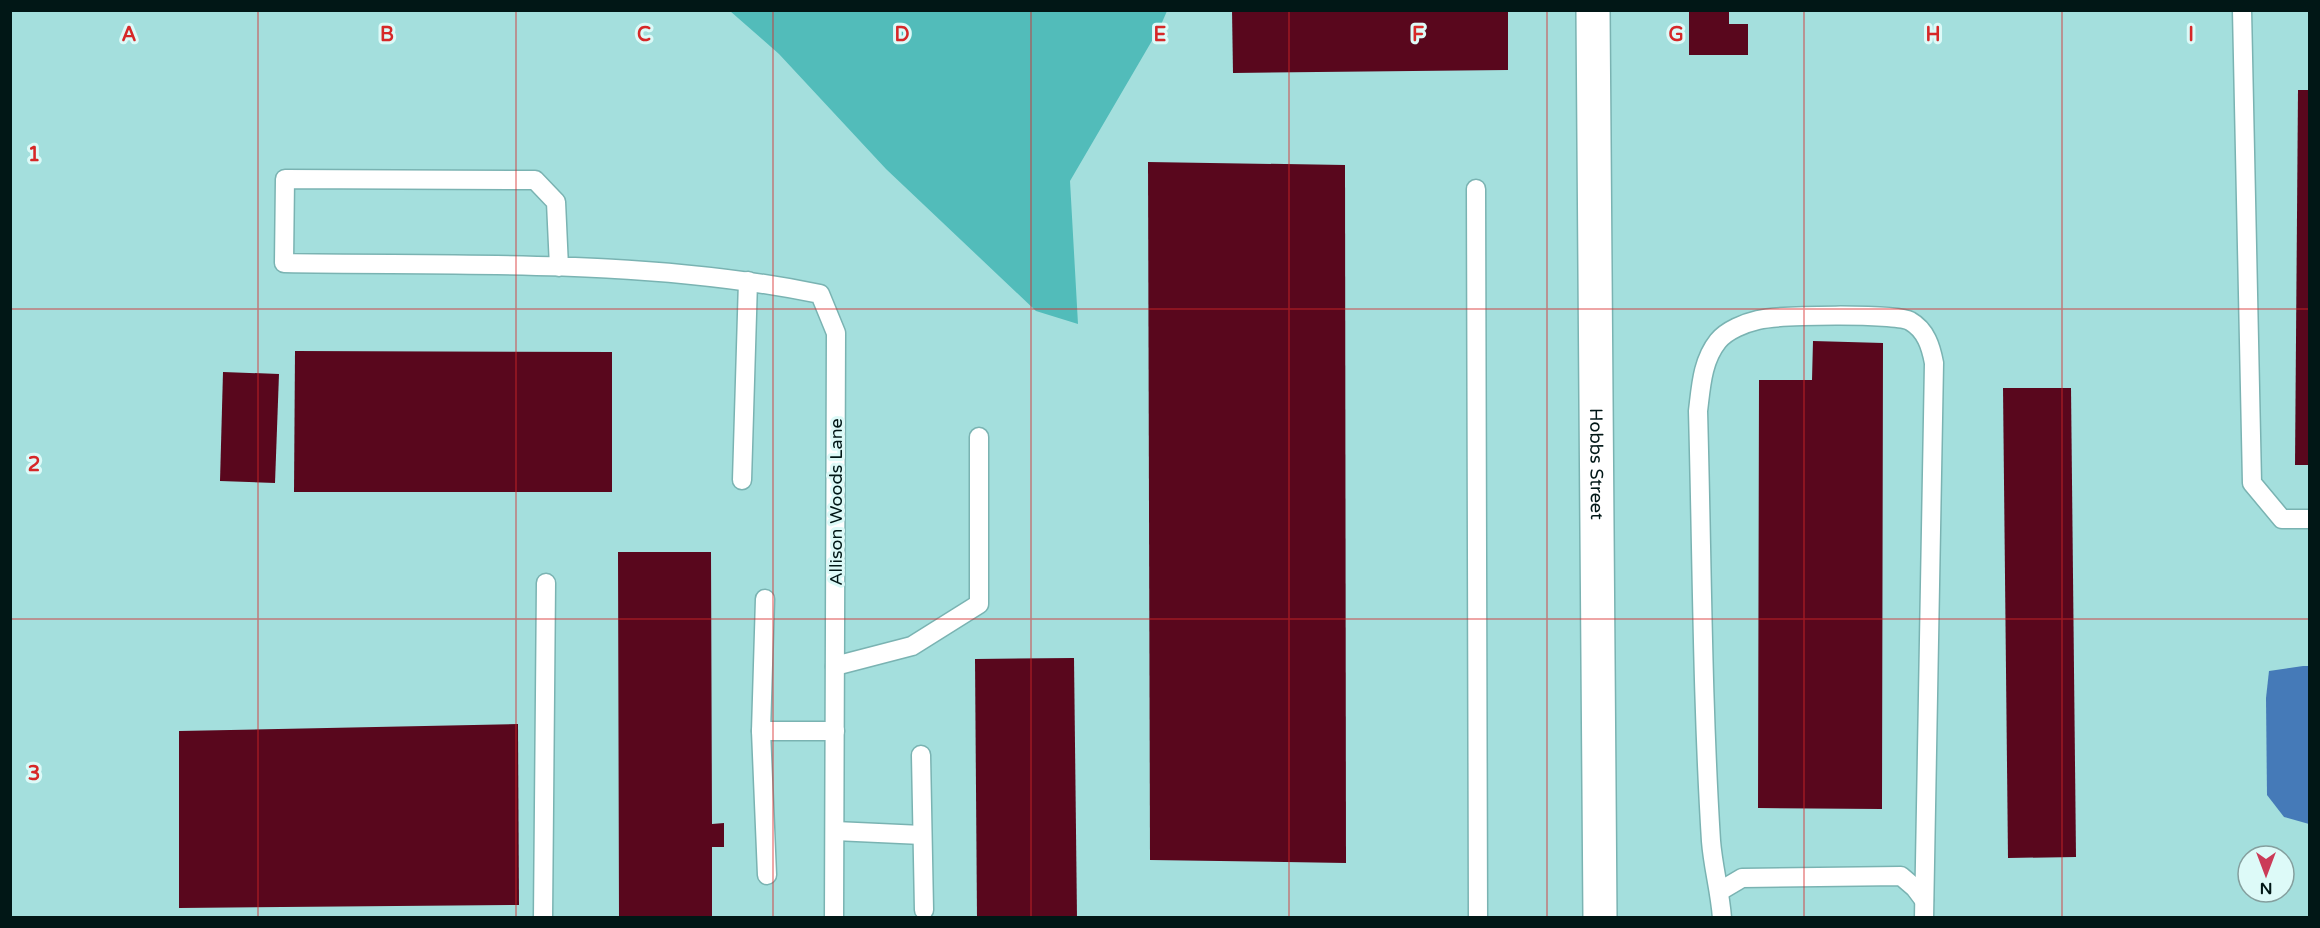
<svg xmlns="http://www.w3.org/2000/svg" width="2320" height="928" viewBox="0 0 2320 928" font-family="'Varela Round',sans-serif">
<rect width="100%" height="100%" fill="#a4dfdd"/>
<path fill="#52bcba" d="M730 11H1167L1160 27 1070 181 1078 324 1036 311 886 169 779 54Z"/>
<path fill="#457ab8" d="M2303 666H2310L2309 824 2284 817 2267 795 2266 698 2269 671Z"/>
<g fill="#59071d">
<path d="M1232 10H1508V70L1233 73Z"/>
<path d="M1689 10H1729V24H1748V55H1689Z"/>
<path d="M2298 90H2310V465H2295Z"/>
<path d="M1148 162 1345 165 1346 863 1150 860Z"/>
<path d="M1813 341 1883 343 1882 809 1758 808 1759 380H1812Z"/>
<path d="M295 351 612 352V492H294Z"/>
<path d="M223 372 279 374 275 483 220 481Z"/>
<path d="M2003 388H2071L2076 857 2008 858Z"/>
<path d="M618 552H711L712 824 724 823V847H712V918H619Z"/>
<path d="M1074 658 1077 918H977L975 659Z"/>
<path d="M518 724 519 905 179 908V731Z"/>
</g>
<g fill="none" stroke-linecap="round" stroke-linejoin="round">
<g stroke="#7ab3b2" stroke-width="21">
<g id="lane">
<path d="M2242 10 2252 483 2282 519H2310"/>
<path d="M1476 189 1478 918"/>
<path d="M559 267 556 202 535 180 285 179 284 263C463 266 644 258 820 294L836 333 834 918"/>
<path d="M742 480 748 281"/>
<path d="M765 599 761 731 767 875"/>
<path d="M835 666 912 646 979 604V437"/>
<path d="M761 731H835"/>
<path d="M921 755 924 910"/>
<path d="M835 831 922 835"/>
<path d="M1720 891 1742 878 1901 876 1915 888 1924 900"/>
<path d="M543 918 546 583"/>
<path d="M1722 918C1720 891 1713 867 1711 841 1702 698 1702 554 1698 411 1701 387 1702 361 1718 341 1727 330 1745 323 1758 320 1778 315 1895 313 1910 321 1926 330 1931 347 1934 363L1924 918"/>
</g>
</g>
<g stroke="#7ab3b2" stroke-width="36">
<g id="street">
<path id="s1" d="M1593 10 1600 918"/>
</g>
</g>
<use href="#lane" stroke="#fff" stroke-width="18"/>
<use href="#street" stroke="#fff" stroke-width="33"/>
</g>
<path fill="none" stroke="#d62828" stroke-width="1.5" stroke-opacity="0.55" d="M258 10V918M516 10V918M773 10V918M1031 10V918M1289 10V918M1547 10V918M1804 10V918M2062 10V918M10 309H2310M10 619H2310"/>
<g text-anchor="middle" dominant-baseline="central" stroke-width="6" stroke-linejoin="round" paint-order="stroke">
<g font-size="18" fill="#011716" stroke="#ddfaf8">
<text stroke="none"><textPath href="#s1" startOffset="454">Hobbs Street</textPath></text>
<text transform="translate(836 502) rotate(-90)">Allison Woods Lane</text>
</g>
</g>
<g font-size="20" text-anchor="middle" font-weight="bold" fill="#d62828" stroke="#ddfaf8" stroke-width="6" stroke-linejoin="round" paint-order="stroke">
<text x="129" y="41">A</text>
<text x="387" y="41">B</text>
<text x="644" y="41">C</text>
<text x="902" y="41">D</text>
<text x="1160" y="41">E</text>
<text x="1418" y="41">F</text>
<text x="1676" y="41">G</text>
<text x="1933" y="41">H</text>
<text x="2191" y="41">I</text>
<text x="34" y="161">1</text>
<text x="34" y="471">2</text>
<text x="34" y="780">3</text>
</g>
<rect width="2320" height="928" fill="none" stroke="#011716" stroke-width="24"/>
<g transform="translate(2266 874) rotate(180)"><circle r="28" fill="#ddfaf8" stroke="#859f9e" stroke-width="1.5"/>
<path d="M0-4.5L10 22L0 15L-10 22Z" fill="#cb3b58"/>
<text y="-9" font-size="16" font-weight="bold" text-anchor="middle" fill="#011716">N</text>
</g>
</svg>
